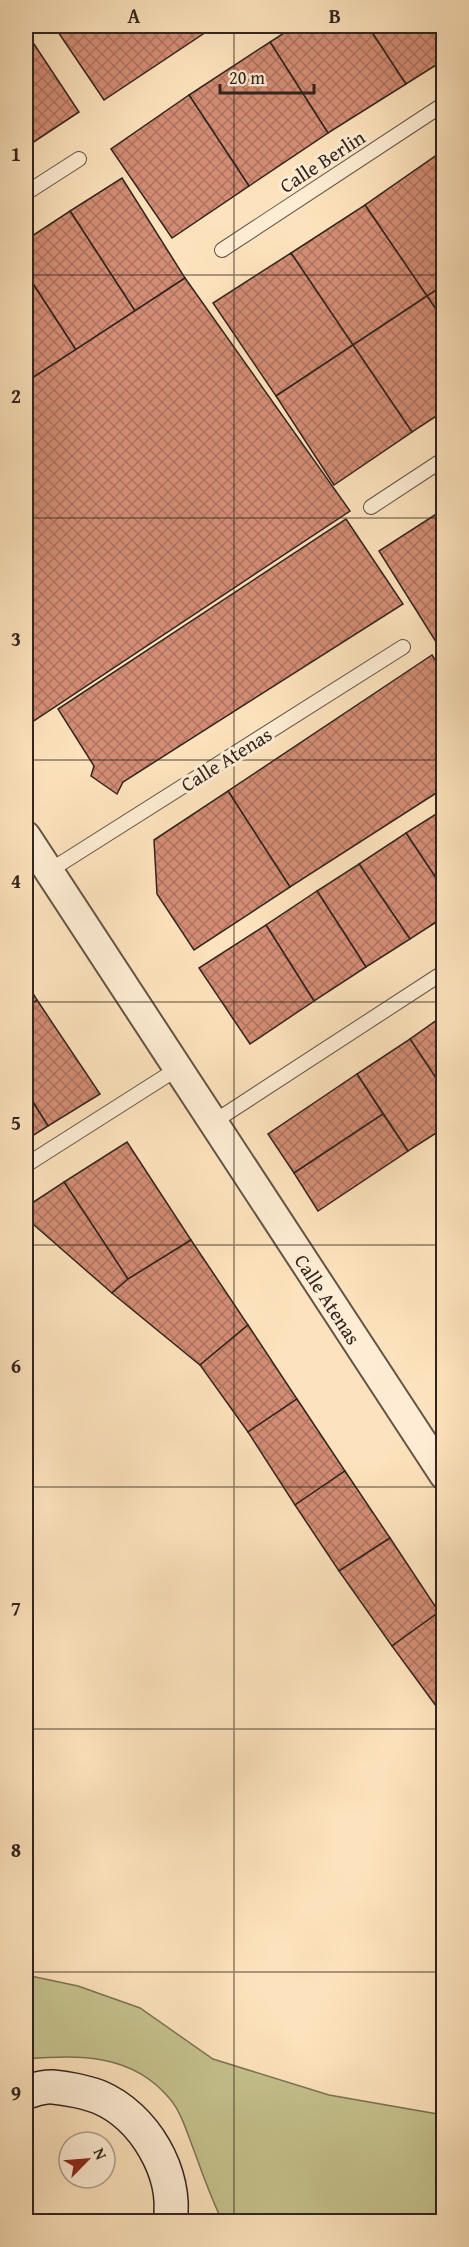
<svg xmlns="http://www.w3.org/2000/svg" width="469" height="2247" viewBox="0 0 469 2247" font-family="'Gentium Book Plus',serif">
<defs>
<pattern id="building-cross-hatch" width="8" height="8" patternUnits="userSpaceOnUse" patternTransform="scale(1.5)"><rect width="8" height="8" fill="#d48d75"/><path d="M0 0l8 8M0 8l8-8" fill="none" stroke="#ad735f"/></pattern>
</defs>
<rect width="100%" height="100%" fill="#fde3bd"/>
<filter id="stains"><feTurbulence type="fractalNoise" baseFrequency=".00333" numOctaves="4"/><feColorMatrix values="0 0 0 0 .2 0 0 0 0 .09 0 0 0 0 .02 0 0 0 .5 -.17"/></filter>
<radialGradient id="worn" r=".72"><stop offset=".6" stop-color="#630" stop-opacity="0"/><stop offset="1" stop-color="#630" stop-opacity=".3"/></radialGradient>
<path fill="#c5c28d" stroke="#7b7356" stroke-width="1.5" d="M26 1975 78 1986 140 2008 213 2059 329 2095 443 2115V2221H222C212 2199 203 2176 195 2153 188 2136 182 2113 170 2099 132 2053 79 2055 26 2059Z"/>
<g fill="url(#building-cross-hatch)" stroke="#31241f" stroke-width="1.5">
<path d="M54 26H215L104 100Z"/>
<path d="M295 26H368L406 84 328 133 270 42Z"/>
<path d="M368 26H444V60L406 84Z"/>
<path d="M26 32 79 112 26 147Z"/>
<path d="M270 42 328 133 249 186 189 95Z"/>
<path d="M189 95 249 186 172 238 111 149Z"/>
<path d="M444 150V285L427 296 365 205Z"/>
<path d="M122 178 185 278 135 311 70 211Z"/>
<path d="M365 205 427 296 353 345 291 253Z"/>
<path d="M70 211 135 311 76 350 26 273V240Z"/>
<path d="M291 253 353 345 276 396 213 303Z"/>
<path d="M26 273 76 350 26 382Z"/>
<path d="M185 278 350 511 26 726V382Z"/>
<path d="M444 285V321L427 296Z"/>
<path d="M427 296 444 321V411L412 432 353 345Z"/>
<path d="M353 345 412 432 334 485 276 396Z"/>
<path d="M444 509V642L438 645 379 551Z"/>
<path d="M346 519 403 604 123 782 117 794 91 776 94 766 58 709Z"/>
<path d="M432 655 444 674V788L290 887 228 791Z"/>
<path d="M228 791 290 887 194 950 157 894 154 840Z"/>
<path d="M444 809V890L406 833Z"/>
<path d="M406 833 444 890V917L410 939 359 864Z"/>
<path d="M359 864 410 939 366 967 317 891Z"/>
<path d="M317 891 366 967 314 1001 266 925Z"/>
<path d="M266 925 314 1001 250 1044 199 968Z"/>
<path d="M26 982 37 1000 26 1008Z"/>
<path d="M37 1000 100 1094 48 1126 26 1091V1008Z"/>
<path d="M444 1015V1090L410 1039Z"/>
<path d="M410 1039 444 1090V1128L408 1151 357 1074Z"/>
<path d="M357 1074 383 1114 294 1173 268 1134Z"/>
<path d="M26 1091 48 1126 26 1140Z"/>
<path d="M383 1114 408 1151 318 1211 294 1173Z"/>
<path d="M127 1142 191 1240 128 1279 64 1182Z"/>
<path d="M64 1182 128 1279 112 1293 26 1218V1207Z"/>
<path d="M191 1240 248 1325 200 1365 112 1293 128 1279Z"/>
<path d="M248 1325 297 1399 248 1432 200 1365Z"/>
<path d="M297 1399 345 1471 295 1505 248 1432Z"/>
<path d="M345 1471 390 1538 339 1571 295 1505Z"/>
<path d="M390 1538 439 1612 392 1646 339 1571Z"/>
<path d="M439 1612 444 1619V1712L442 1714 392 1646Z"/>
</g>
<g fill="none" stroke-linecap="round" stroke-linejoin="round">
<g stroke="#645446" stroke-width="16">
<g id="lane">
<path d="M26 193 79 159"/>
<path d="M222 250 444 104"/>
<path d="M371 507 444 459"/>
<path d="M49 871 403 647"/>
<path d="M212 1123 444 972"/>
<path d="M26 1165 177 1069"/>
</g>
</g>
<g stroke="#645446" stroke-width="32">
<path id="street" d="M26 836 444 1475"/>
</g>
<g stroke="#31241f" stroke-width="36">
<path id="secondary" d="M26 2092C34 2090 44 2086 53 2087 66 2088 86 2092 99 2097 144 2116 178 2173 170 2222"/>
</g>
<use href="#lane" stroke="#feedd4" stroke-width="14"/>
<use href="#street" stroke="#feedd4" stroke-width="28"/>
<use href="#secondary" stroke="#feedd4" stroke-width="33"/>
</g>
<path fill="none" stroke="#31241f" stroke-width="1.5" stroke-opacity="0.55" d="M234 26V2222M26 275H444M26 518H444M26 760H444M26 1002H444M26 1245H444M26 1487H444M26 1729H444M26 1972H444"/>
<g text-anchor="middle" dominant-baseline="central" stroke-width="6" stroke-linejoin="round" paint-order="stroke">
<g font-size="20" fill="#31241f" stroke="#feedd4">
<text transform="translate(322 161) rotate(-33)">Calle Berlin</text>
<text transform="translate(226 759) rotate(-32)">Calle Atenas</text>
<text transform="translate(328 1299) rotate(57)">Calle Atenas</text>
</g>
</g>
<rect width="469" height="2247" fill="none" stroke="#fde3bd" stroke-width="66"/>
<g transform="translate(87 2160) rotate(65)"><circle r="28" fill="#feedd4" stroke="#ac9d8c" stroke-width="1.5"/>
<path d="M0-4.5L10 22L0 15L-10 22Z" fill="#8f2418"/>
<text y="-9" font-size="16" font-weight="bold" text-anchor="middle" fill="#31241f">N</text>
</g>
<path d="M220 84v9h94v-9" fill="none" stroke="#31241f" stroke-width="3"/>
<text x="229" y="84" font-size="18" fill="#31241f" stroke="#feedd4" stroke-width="4.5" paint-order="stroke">20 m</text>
<rect x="33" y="33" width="403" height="2181" fill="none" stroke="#31241f" stroke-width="2"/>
<g font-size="20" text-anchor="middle" font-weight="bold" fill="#31241f">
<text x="134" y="23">A</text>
<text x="335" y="23">B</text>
<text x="16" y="161">1</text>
<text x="16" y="403">2</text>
<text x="16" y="646">3</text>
<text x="16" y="888">4</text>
<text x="16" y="1130">5</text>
<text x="16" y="1373">6</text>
<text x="16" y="1615">7</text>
<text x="16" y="1857">8</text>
<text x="16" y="2100">9</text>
</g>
<rect width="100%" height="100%" filter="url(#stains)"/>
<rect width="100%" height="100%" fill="url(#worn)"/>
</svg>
